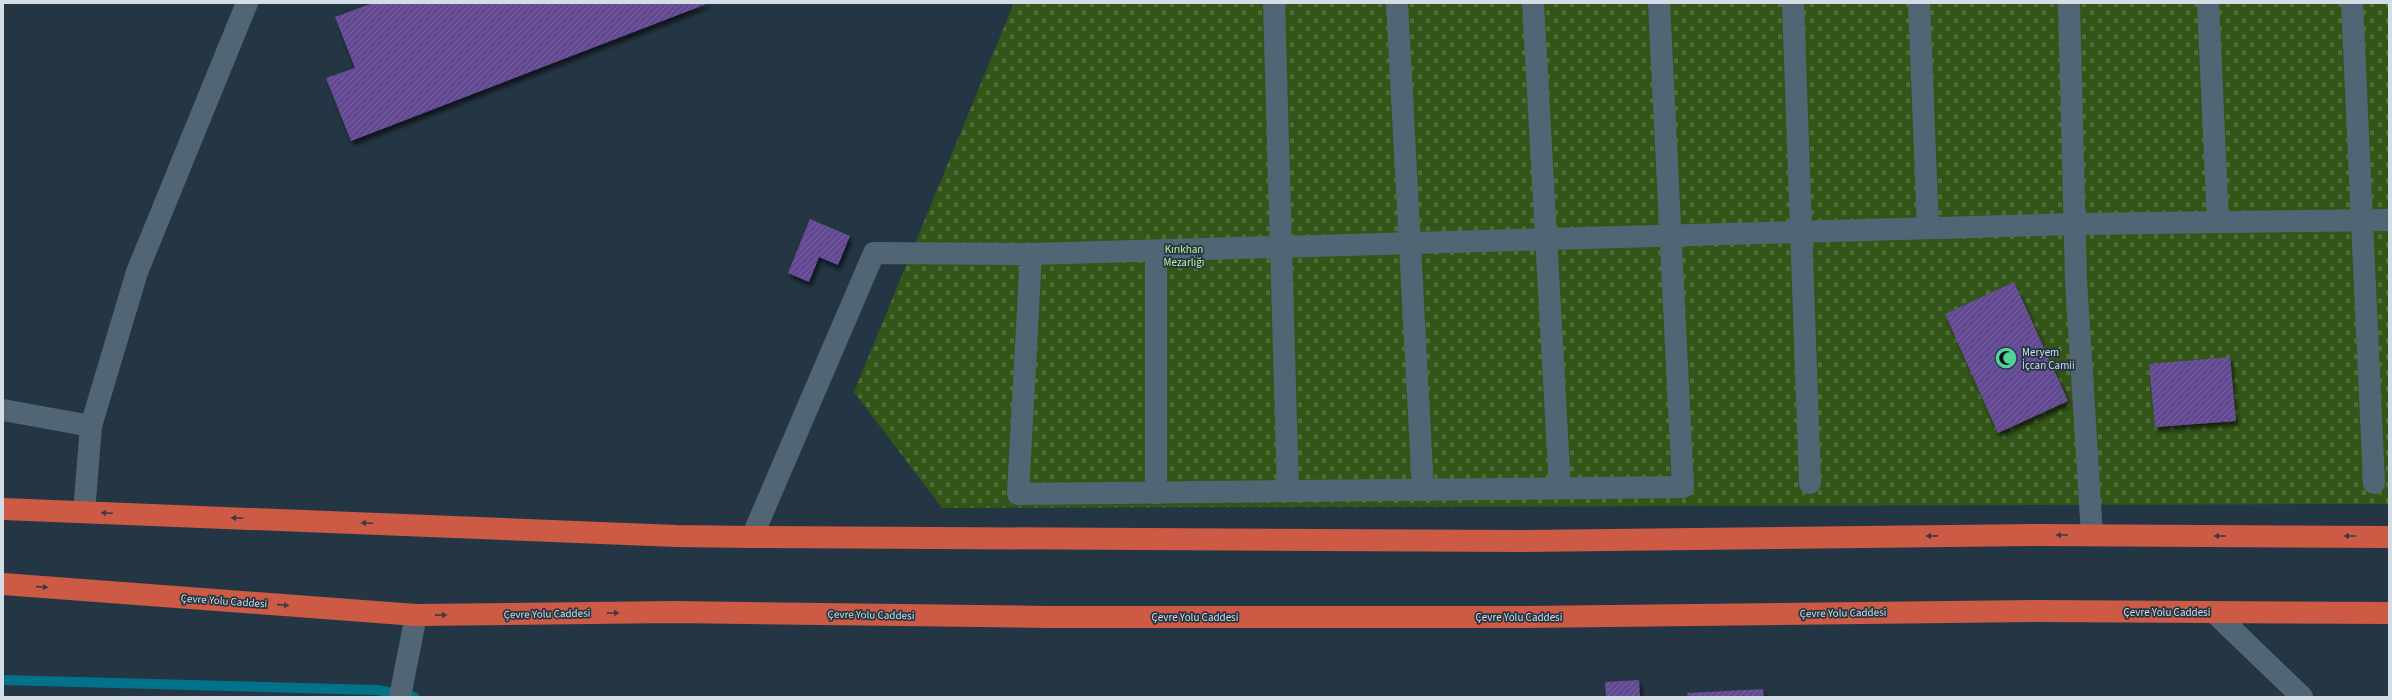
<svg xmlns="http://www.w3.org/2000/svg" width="2392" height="700" viewBox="0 0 2392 700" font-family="'Source Sans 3',sans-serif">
<defs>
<pattern id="cemetery-stones" width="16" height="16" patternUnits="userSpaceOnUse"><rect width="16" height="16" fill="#335618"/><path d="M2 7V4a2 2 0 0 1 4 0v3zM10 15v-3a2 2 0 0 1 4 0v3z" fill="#506e39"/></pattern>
<pattern id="building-hatch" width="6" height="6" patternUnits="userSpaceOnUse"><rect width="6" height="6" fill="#644891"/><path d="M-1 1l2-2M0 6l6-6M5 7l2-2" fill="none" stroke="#7962a0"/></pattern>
<filter id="shadow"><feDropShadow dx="2.5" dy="4.5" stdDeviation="2" flood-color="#0009"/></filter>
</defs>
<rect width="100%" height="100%" fill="#243643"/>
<path fill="url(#cemetery-stones)" d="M1014 3H2389V504L942 508 854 392Z"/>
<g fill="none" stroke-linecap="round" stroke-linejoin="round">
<path stroke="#00738b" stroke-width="10" d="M3 680 377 690 414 697"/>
</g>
<g fill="url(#building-hatch)" filter="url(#shadow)">
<path d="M373 3H709L351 141 326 78 355 68 335 17Z"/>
<path d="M810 219 850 236 838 265 819 257 809 282 788 273Z"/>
<path d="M2014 282 2068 401 1998 433 1945 314Z"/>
<path d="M2230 357 2236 421 2155 427 2149 364Z"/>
<path d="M1639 680 1640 697H1606L1605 682Z"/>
<path d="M1763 689 1764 697H1688L1687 693Z"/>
</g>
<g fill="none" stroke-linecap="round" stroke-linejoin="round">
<g stroke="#516574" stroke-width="22">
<path d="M1274 3 1288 491"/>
<path d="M1397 3 1423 490"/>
<path d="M1533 3 1560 488"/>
<path d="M1793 3 1810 483"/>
<path d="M1919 3 1928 228"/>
<path d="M2069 3 2076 280 2092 535"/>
<path d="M2208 3 2218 222"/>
<path d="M2352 3 2374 483"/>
<path d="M1156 251V493"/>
<path d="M1031 254 1018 494 1683 487 1659 3"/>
<path d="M3 410 91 426"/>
<path d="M84 512 91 426 137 272 247 3"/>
<path d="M752 537 874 253 1031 254 2075 224 2389 220"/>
<path d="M2214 612 2302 697"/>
<path d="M400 697 416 615"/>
</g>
<g stroke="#cc5a45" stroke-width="22">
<path d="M3 509 676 536 752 537 1521 541 2037 535 2389 537"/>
<path d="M3 584 416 615 674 612 1049 617H1522L2038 611 2389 613"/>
</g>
</g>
<defs><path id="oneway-solid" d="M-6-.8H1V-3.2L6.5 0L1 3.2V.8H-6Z"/></defs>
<g fill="#3d3b43">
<use href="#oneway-solid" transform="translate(107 513) rotate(-178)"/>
<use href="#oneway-solid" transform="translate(237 518) rotate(-178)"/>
<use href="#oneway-solid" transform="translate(367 523) rotate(-178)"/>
<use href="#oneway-solid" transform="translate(2062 535) rotate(-180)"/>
<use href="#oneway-solid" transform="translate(1932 536) rotate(179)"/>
<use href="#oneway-solid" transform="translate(2220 536) rotate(-180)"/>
<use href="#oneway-solid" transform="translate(2350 536) rotate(-180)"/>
<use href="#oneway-solid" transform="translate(42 587) rotate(4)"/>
<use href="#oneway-solid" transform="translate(283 605) rotate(4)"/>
<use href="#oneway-solid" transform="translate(613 613) rotate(-1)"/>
<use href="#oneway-solid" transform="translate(441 615) rotate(-1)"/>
</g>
<defs>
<g id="mosque-disc" transform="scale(1.15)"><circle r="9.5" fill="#4fd399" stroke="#243643"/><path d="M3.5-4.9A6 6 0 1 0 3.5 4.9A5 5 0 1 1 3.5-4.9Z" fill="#111"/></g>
</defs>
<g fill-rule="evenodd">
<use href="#mosque-disc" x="2006" y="358"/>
</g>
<g text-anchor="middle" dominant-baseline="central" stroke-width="3.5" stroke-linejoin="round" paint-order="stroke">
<g font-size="11" fill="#b9f892" stroke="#243643">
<text x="1184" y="249">Kırıkhan<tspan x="1184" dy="13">Mezarlığı</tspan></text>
</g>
<g font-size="11" fill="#d2dde5" stroke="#243643" text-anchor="start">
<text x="2022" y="352">Meryem<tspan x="2022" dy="13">İçcan Camii</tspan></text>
</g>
<g font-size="11" fill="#d2dde5" stroke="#243643">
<text transform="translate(224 601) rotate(4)">Çevre Yolu Caddesi</text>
<text x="2167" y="612">Çevre Yolu Caddesi</text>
<text transform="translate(1843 613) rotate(-1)">Çevre Yolu Caddesi</text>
<text transform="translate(547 614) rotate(-1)">Çevre Yolu Caddesi</text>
<text transform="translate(871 615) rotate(1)">Çevre Yolu Caddesi</text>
<text x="1195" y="617">Çevre Yolu Caddesi</text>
<text x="1519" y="617">Çevre Yolu Caddesi</text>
</g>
</g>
<rect width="2392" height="700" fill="none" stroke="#d2dde5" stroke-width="8"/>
</svg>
